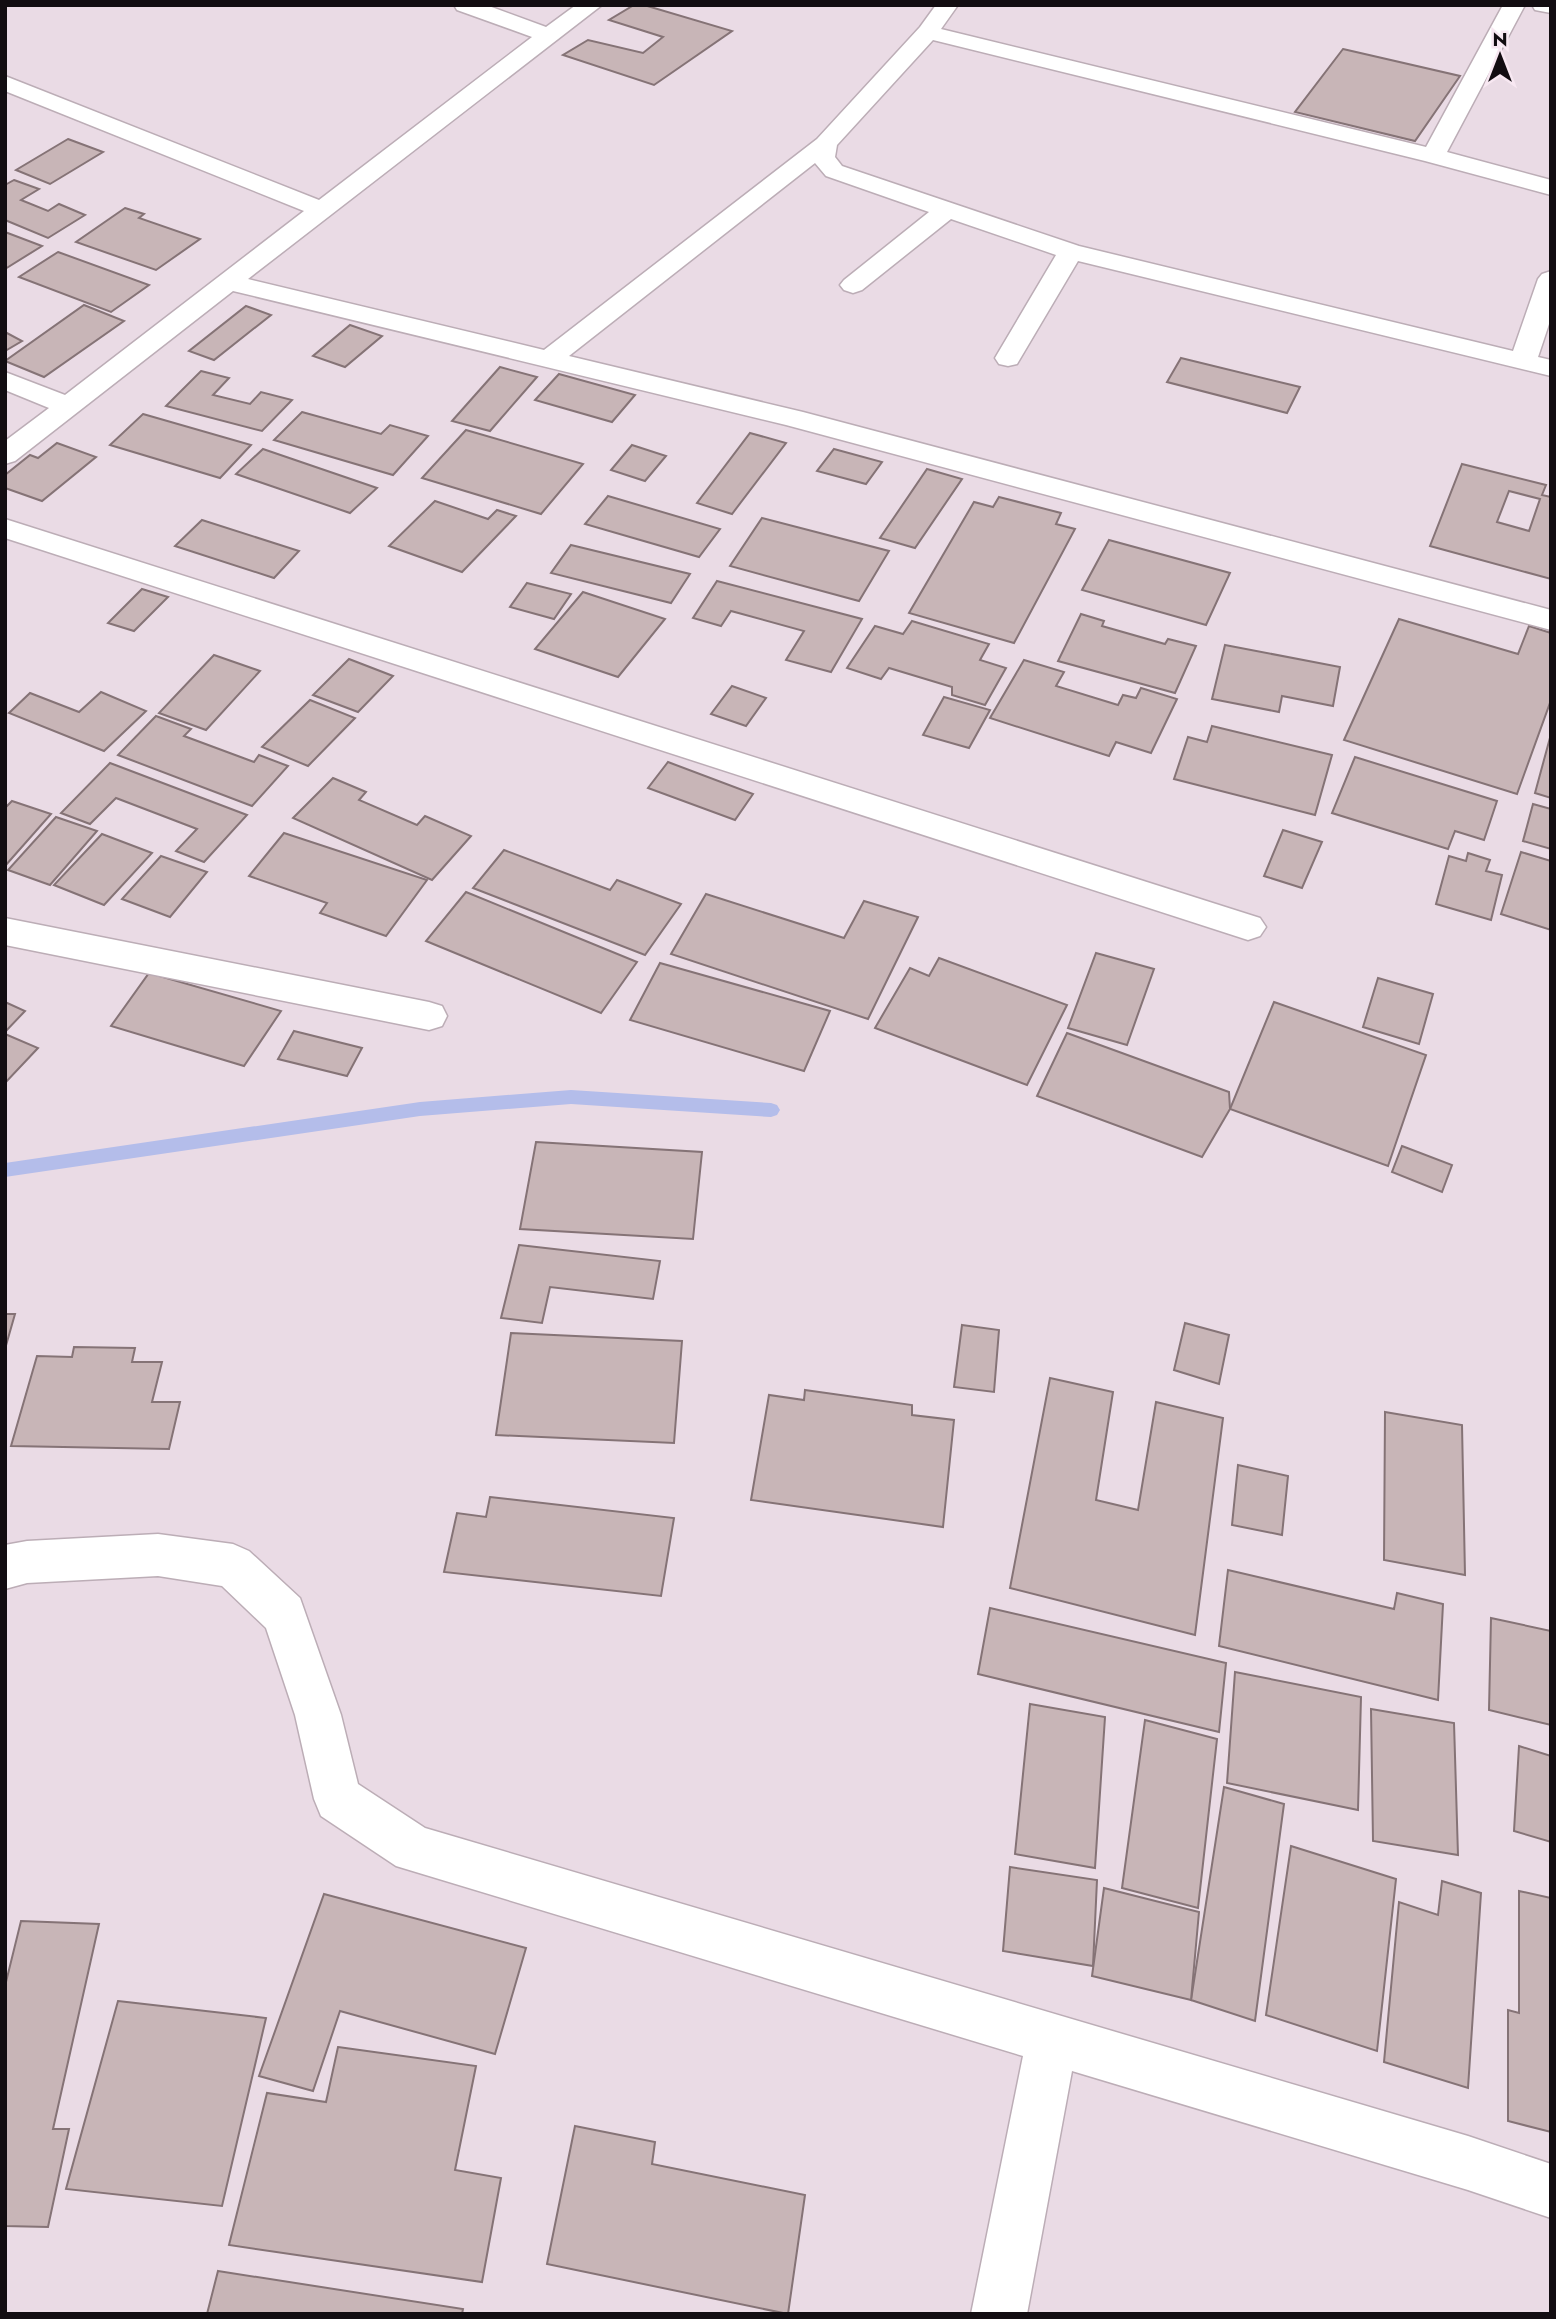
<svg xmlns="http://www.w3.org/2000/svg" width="1556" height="2319" viewBox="0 0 1556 2319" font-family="Jost,sans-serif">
<rect width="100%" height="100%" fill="#eadbe5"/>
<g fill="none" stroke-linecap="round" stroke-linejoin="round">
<path fill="#b4bdea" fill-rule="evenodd" d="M571 1090 771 1103 777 1105 780 1110 777 1115 771 1117 571 1104 420 1116 5 1177V1163L420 1102Z"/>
</g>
<g fill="#c8b5b7" stroke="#857376" stroke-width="2" fill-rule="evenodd">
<path d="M634 5H644L732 31 654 85 563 55 588 40 643 53 663 37 609 20Z"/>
<path d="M1343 49 1460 76 1415 141 1295 112Z"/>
<path d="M68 139 103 152 50 184 16 170Z"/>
<path d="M14 180 39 189 21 200 48 211 59 204 85 215 48 238 5 220V185Z"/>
<path d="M125 208 144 214 139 218 200 239 156 270 76 242Z"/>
<path d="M5 232 42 246 5 269Z"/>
<path d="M58 252 149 285 111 312 19 277Z"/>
<path d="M84 305 124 321 44 377 5 361Z"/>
<path d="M246 306 271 315 214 360 189 351Z"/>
<path d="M350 325 382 336 345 367 313 356Z"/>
<path d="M5 332 22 341 5 351Z"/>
<path d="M1181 358 1300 387 1287 413 1167 382Z"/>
<path d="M500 367 537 377 490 431 452 421Z"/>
<path d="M201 371 229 378 213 395 250 404 261 392 292 400 262 431 166 406Z"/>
<path d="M559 374 635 395 612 422 535 400Z"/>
<path d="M302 412 381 434 390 425 428 436 393 475 274 440Z"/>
<path d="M143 414 251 445 220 478 110 445Z"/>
<path d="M466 430 583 464 541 514 422 478Z"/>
<path d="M750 433 786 443 732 514 697 503Z"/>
<path d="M57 443 96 457 42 501 5 488V475L30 455 38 458Z"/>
<path d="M632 445 666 456 645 481 611 470Z"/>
<path d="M263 449 377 488 350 513 236 474Z"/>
<path d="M834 449 882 462 866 484 817 471Z"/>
<path d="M1462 464 1546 485 1542 495 1551 497V579L1430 546ZM1509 491 1540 499 1529 531 1497 522Z"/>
<path d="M927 469 962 479 915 548 880 538Z"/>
<path d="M608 496 720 529 699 557 585 524Z"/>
<path d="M999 497 1061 513 1056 524 1075 529 1014 643 909 613 974 502 993 507Z"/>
<path d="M435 501 488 519 497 510 516 516 462 572 389 546Z"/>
<path d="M762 518 889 551 859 601 730 566Z"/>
<path d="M202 520 299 551 274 578 175 546Z"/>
<path d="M1109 540 1230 573 1206 625 1082 590Z"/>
<path d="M571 545 690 574 671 603 551 573Z"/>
<path d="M717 581 862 619 831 672 786 660 804 631 731 611 721 626 693 618Z"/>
<path d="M527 583 571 594 554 619 510 607Z"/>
<path d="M142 589 168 597 134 631 108 623Z"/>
<path d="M583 592 665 619 618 677 535 649Z"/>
<path d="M1081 614 1104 621 1102 626 1165 644 1168 639 1196 646 1175 693 1058 661Z"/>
<path d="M1399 619 1518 654 1529 626 1551 633V700L1517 794 1344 740Z"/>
<path d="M912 621 989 644 980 660 1006 668 985 705 952 695V687L889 668 881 679 847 668 875 626 903 634Z"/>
<path d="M1225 645 1340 667 1333 706 1282 696 1279 712 1212 699Z"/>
<path d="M214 655 260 671 206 730 159 713Z"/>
<path d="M349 659 393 676 358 712 313 695Z"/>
<path d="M1024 660 1064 672 1056 686 1118 705 1123 695 1136 698 1141 688 1177 699 1151 753 1116 742 1109 756 990 718Z"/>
<path d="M732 686 766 698 746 726 711 714Z"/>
<path d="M101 692 146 711 104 751 9 713 30 693 79 712Z"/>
<path d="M944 697 990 710 969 748 923 735Z"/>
<path d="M310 700 355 718 308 766 262 747Z"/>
<path d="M156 716 191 729 184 736 254 762 259 755 288 766 252 806 118 755Z"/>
<path d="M1212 726 1332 755 1315 815 1174 779 1188 737 1207 742Z"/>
<path d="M1551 734V798L1535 793Z"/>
<path d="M1355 757 1497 801 1484 840 1455 831 1448 849 1332 813Z"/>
<path d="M668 762 753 794 735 820 648 788Z"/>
<path d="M110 763 247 815 204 862 176 851 197 829 116 798 90 824 61 813Z"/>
<path d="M333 778 366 792 359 800 417 825 425 816 471 836 432 880 293 818Z"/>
<path d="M12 801 51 814 5 866V808Z"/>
<path d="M1533 804 1551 809V849L1523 841Z"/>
<path d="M56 817 97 831 50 885 8 870Z"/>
<path d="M1283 830 1322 842 1302 888 1264 876Z"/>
<path d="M284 833 427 880 386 936 320 913 327 903 249 876Z"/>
<path d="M102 834 152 853 104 905 54 885Z"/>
<path d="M504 850 610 890 617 880 681 904 645 955 473 888Z"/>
<path d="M1521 852 1551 861V930L1501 914Z"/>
<path d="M1468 853 1490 860 1486 871 1502 875 1491 920 1436 904 1449 856 1466 861Z"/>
<path d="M161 856 207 872 170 917 122 899Z"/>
<path d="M466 892 637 962 601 1013 426 941Z"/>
<path d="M706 894 844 938 864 901 918 917 868 1019 671 954Z"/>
<path d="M1096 953 1154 969 1127 1045 1068 1028Z"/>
<path d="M939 958 1067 1005 1027 1085 875 1028 910 968 929 976Z"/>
<path d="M660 963 830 1011 804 1071 630 1020Z"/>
<path d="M149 973 281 1011 244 1066 111 1026Z"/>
<path d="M1378 978 1433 994 1419 1044 1363 1027Z"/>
<path d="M5 1002 25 1011 5 1032Z"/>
<path d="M1274 1002 1426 1055 1388 1166 1230 1109Z"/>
<path d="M294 1031 362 1048 347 1076 278 1059Z"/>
<path d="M1067 1033 1229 1092 1230 1109 1202 1157 1037 1096Z"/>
<path d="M5 1034 38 1048 5 1083Z"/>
<path d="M536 1142 702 1152 693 1239 520 1229Z"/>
<path d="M1402 1146 1452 1165 1442 1192 1392 1172Z"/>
<path d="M519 1245 660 1261 653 1299 550 1287 542 1323 501 1318Z"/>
<path d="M5 1314H15L5 1349Z"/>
<path d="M1185 1323 1229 1335 1219 1384 1174 1370Z"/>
<path d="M962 1325 999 1330 994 1392 954 1387Z"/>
<path d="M511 1333 682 1341 674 1443 496 1435Z"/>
<path d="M74 1347 135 1348 132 1362H162L152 1402H180L169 1449 11 1446 37 1356 72 1357Z"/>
<path d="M1050 1378 1113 1392 1096 1500 1138 1510 1156 1402 1223 1418 1195 1635 1010 1588Z"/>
<path d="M805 1390 912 1405V1415L954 1420 943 1527 751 1500 769 1395 804 1400Z"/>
<path d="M1385 1412 1462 1425 1465 1575 1384 1560Z"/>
<path d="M1238 1465 1288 1476 1282 1535 1232 1525Z"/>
<path d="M490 1497 674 1518 661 1596 444 1572 457 1513 486 1517Z"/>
<path d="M1228 1570 1394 1609 1397 1593 1443 1604 1438 1700 1219 1646Z"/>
<path d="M990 1608 1226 1663 1219 1732 978 1674Z"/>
<path d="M1491 1618 1551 1631V1725L1489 1710Z"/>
<path d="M1235 1672 1361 1697 1358 1810 1227 1783Z"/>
<path d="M1030 1704 1105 1717 1095 1868 1015 1854Z"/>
<path d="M1371 1709 1454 1723 1458 1855 1373 1841Z"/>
<path d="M1145 1720 1217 1739 1198 1908 1122 1888Z"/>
<path d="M1519 1746 1551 1756V1842L1514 1831Z"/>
<path d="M1224 1787 1284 1804 1255 2021 1191 2000Z"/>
<path d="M1291 1846 1396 1879 1377 2051 1266 2015Z"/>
<path d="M1010 1867 1097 1880 1093 1966 1003 1951Z"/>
<path d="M1442 1881 1481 1893 1468 2088 1384 2062 1399 1902 1438 1915Z"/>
<path d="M1104 1888 1199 1912 1191 2000 1092 1976Z"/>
<path d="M1519 1891 1551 1898V2132L1508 2121V2010L1519 2013Z"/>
<path d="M324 1894 526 1948 495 2054 340 2011 313 2091 259 2076Z"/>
<path d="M21 1921 99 1924 53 2129H69L48 2227 5 2226V1986Z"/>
<path d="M118 2001 266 2018 222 2206 66 2189Z"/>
<path d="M338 2047 476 2066 455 2170 501 2178 482 2282 229 2245 267 2093 326 2102Z"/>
<path d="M575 2126 655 2142 652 2164 805 2195 788 2314 547 2264Z"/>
<path d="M218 2271 463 2309 462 2314H207Z"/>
</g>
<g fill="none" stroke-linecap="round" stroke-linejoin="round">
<g stroke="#bcadb6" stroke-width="3">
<g id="minor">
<path d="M454 5H486L546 27 576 5H602L248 279 544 350 817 139 920 27 936 5H958L941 29 1426 147 1503 5H1525L1447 152 1551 180V195L1425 161 933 40 837 145 835 157 842 166 1079 246 1513 351 1538 279 1542 274 1551 271V318L1538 357 1551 360V376L1078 261 1017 364 1008 366 999 364 995 358 1056 255 951 219 862 290 853 293 844 290 840 285 844 280 929 212 826 176 815 163 569 356 803 412 1551 610V630L786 425 233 291 15 461 5 464V441L49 408 5 390V372L65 395 304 211 5 91V76L319 200 532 37 457 10Z"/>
<path d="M1532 5H1551V13L1535 10Z"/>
<path d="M5 519 1260 918 1266 927 1260 936 1248 940 5 538Z"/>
<path d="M5 918 429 1002 442 1006 447 1016 442 1026 429 1030 5 945Z"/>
<path d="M158 1534 233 1544 249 1551 300 1598 341 1715 358 1784 425 1828 1468 2136 1551 2164V2218L1468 2190 1072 2071 1027 2314H971L1023 2056 396 1866 321 1816 314 1799 295 1715 266 1628 222 1586 158 1576 27 1583 5 1589V1545L27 1541Z"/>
</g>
</g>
<use href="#minor" fill="#fff" fill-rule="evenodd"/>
</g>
<rect width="1556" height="2319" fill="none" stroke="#120d11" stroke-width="14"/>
<g transform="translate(1500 56)" stroke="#f8e8f2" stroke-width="5" paint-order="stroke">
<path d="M0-5L12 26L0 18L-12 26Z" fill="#120d11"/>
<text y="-10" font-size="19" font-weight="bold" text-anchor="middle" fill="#120d11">N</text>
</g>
</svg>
